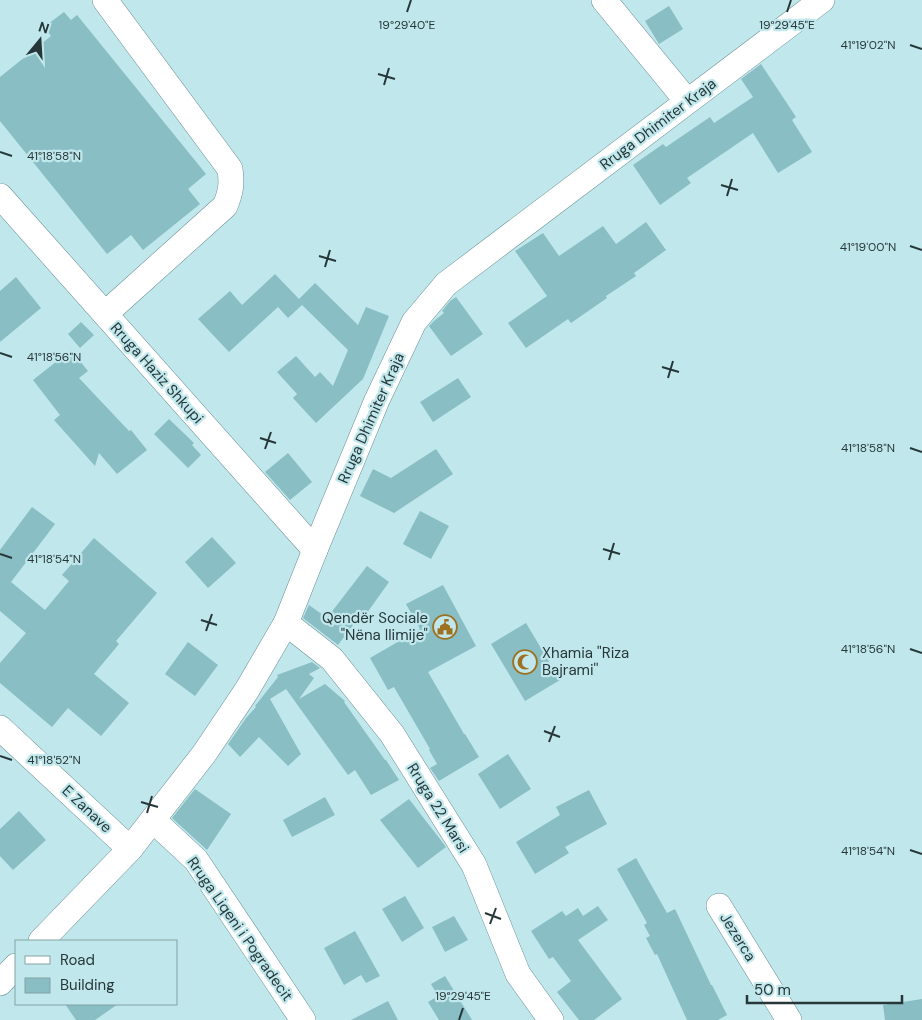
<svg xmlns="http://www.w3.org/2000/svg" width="922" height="1020" viewBox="0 0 922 1020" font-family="'DM Sans',sans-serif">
<rect width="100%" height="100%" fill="#c0e8ec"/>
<g fill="#88bec4">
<path d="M669 6 683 29 659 44 645 21Z"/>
<path d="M64 12 71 20 77 15 206 174 188 189 200 204 143 250 131 235 107 254 0 121V77L51 36 44 27Z"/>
<path d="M761 64 796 117 792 120 812 152 778 173 753 133 687 178 691 183 660 205 633 165 663 144 666 147 710 117 714 123 753 97 741 79Z"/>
<path d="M646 222 666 250 634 273 636 276 606 296 607 298 571 323 568 319 526 348 508 323 547 296 515 251 543 233 559 256 603 226 616 244Z"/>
<path d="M275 274 299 299 315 283 358 325 366 307 389 316 363 379 316 423 293 398 297 394 277 372 296 356 315 377 320 372 333 386 348 350 302 305 288 318 278 307 229 352 198 319 230 291 242 305Z"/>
<path d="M16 277 41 308 0 342V291Z"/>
<path d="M456 297 483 334 451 356 429 326 435 320 444 313 442 311 450 301Z"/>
<path d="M81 322 94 335 80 348 68 334Z"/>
<path d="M71 350 88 371 79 378 129 431 131 430 147 450 117 474 99 453 95 466 54 420 60 415 33 380Z"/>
<path d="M458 378 471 397 433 422 420 402Z"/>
<path d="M169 419 194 443 192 445 201 455 188 468 154 434Z"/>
<path d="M436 449 453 474 394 513 360 496 373 469 391 478Z"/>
<path d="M288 453 312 482 290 500 265 472Z"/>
<path d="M32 507 55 524 11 582 45 610 69 581 62 575 94 538 157 593 116 641 119 644 94 674 129 703 101 736 68 708 52 727 0 683V663L26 633 0 611V550Z"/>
<path d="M420 511 449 526 431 559 403 544Z"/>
<path d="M212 537 236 563 208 588 185 562Z"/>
<path d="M367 566 389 582 362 620 359 617 338 645 303 618 309 605 327 618Z"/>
<path d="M443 585 476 646 428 672 464 734H465L479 757 439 781 430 768 437 764 429 750 430 749 394 687 388 690 370 658 420 629 406 604Z"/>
<path d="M526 623 560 680 525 701 491 644Z"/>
<path d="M188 642 218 665 195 696 165 674Z"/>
<path d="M312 662 320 668 309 674 314 678 299 699 325 684 345 701 344 702 385 760H386L399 780 371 795 355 770 348 775 286 689 270 699 301 754 288 766 259 737 240 757 228 744 246 718 256 707 255 706 278 677 277 675Z"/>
<path d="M508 754 531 789 500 809 478 774Z"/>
<path d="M195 789 231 814 207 850 172 818Z"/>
<path d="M589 790 607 824 565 847 569 853 535 874 516 842 560 815 556 807Z"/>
<path d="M325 797 335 815 292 837 283 820Z"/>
<path d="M409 799 446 847 418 868 380 820Z"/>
<path d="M19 811 46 840 13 870 0 856V829Z"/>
<path d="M636 858 667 913 675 909 711 985H712L727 1015 718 1020H687L657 954 655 955 646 938 650 936 644 925 647 923 617 869Z"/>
<path d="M405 896 424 928 402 942 382 909Z"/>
<path d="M598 906 608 920 578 940 622 999 594 1020H579L557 992 571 981 553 957 549 959 531 931 562 911 566 916 578 908 583 916Z"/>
<path d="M454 916 468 940 445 952 432 927Z"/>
<path d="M355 931 380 976 366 983 361 975 344 985 324 948Z"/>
<path d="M445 976 472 1020H439L428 1002 438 996 431 984Z"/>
<path d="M922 999V1020H885L883 1005Z"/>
<path d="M388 1001 398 1020H351Z"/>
<path d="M65 1004H118L95 1020H76Z"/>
</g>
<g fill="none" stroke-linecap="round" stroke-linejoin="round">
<g stroke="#6a8f93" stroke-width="26">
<g id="minor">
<path d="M604 0 687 101"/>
<path d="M0 196 315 550"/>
<path d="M105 314 225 206C231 192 232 184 230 169L105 0"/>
<path d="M286 623 332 659 392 734 474 865 518 974 551 1020"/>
<path d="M0 728 130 849"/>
<path d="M153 820 196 860 303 1020"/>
<path d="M719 906 789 1020"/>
<path d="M41 941 130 849 204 754 247 690 286 623 315 550 377 400 414 322 446 284 822 0"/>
<path d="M0 983 16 966"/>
</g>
</g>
<use href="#minor" stroke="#fff" stroke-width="25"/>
</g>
<path fill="none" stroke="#273739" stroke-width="2" d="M407 12 411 0M787 12 791 0M910 45 922 49M378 74 395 79M384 85 389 68M0 152 12 156M721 185 738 190M727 196 732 179M910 246 922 250M319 256 336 261M325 267 330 250M0 353 12 357M662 367 679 372M668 378 673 361M260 438 276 443M910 448 922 452M265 449 271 432M603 549 620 554M0 554 12 558M609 560 614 543M201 620 217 625M206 631 212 614M910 649 922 653M544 731 560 737M549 742 555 726M0 756 12 760M141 802 158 807M147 813 152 796M910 850 922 854M485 913 501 919M490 924 496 908M459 1020 463 1008"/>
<defs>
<g id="civic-ring" transform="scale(1.25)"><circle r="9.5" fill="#c0e8ec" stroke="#9e7021" stroke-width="1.5"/><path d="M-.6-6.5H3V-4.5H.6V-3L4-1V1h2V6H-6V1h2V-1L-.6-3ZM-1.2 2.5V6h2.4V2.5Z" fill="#9e7021"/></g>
<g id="mosque-ring" transform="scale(1.25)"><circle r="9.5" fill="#c0e8ec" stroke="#9e7021" stroke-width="1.5"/><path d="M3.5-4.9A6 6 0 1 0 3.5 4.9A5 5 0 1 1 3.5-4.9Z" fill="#9e7021"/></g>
</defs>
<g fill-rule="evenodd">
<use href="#civic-ring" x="445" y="627"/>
<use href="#mosque-ring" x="525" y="662"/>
</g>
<g text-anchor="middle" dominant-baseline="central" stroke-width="4.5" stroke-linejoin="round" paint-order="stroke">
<g font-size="15" fill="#273739" stroke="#c0e8ec">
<text transform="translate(658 124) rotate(-37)">Rruga Dhimiter Kraja</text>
<text transform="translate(157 373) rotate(48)">Rruga Haziz Shkupi</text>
<text transform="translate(371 418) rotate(-66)">Rruga Dhimiter Kraja</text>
<text transform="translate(438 808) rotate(58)">Rruga 22 Marsi</text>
<text transform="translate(87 809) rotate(43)">E Zanave</text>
<text transform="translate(240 929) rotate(55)">Rruga Liqeni i Pogradecit</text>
<text transform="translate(738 937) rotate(58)">Jezerca</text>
</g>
<g font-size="15" fill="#273739" stroke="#c0e8ec" text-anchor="end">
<text x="428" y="618">Qendër Sociale<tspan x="428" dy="17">"Nëna Ilimije"</tspan></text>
<text x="542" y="653" text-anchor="start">Xhamia ''Riza<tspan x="542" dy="17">Bajrami''</tspan></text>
</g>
</g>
<g font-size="12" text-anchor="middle" fill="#273739" stroke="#c0e8ec" stroke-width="4.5" stroke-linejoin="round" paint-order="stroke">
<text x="407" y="29">19°29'40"E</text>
<text x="787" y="29">19°29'45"E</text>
<text x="868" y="49">41°19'02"N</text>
<text x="54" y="160">41°18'58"N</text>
<text x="868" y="251">41°19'00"N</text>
<text x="54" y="361">41°18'56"N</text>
<text x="868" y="452">41°18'58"N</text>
<text x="54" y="563">41°18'54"N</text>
<text x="868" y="653">41°18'56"N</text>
<text x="54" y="764">41°18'52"N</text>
<text x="868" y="855">41°18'54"N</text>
<text x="463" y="1000">19°29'45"E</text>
</g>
<rect x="15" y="940" width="162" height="65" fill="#c0e8ec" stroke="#83a1a4"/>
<rect x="25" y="956" width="25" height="8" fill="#ffffff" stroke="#83a1a4"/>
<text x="60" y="965" font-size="15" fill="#273739">Road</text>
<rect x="25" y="978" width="25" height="15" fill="#88bec4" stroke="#83a1a4"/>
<text x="60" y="990" font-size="15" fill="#273739">Building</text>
<g transform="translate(40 40) rotate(18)" stroke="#c0e8ec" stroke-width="4" paint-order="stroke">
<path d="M0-4L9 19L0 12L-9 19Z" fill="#273739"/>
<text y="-8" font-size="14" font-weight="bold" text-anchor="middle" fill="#273739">N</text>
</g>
<path d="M747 995v8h155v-8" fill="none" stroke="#273739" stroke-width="2.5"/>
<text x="754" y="995" font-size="15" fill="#273739" stroke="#c0e8ec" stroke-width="4" paint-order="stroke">50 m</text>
</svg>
